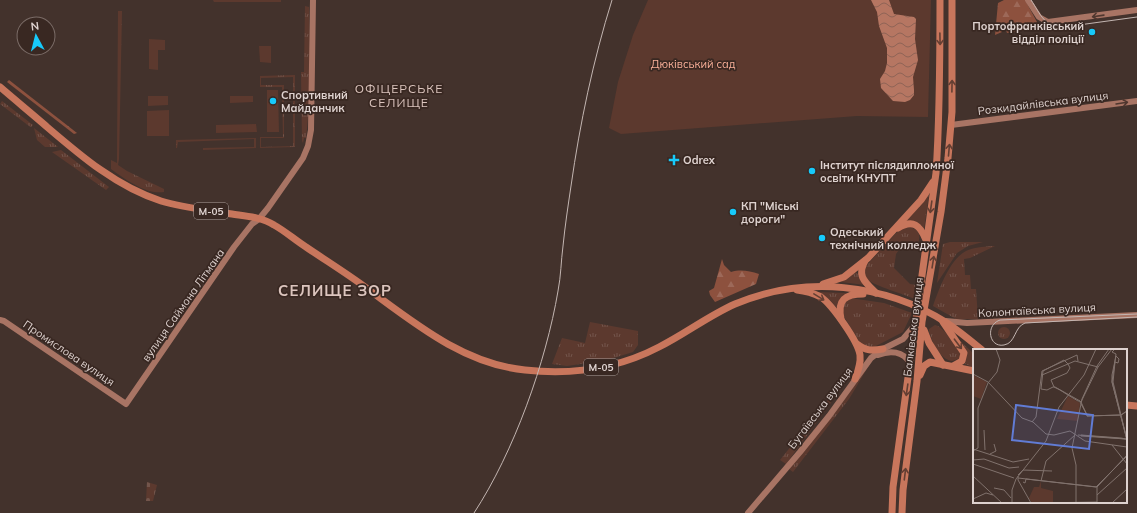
<svg xmlns="http://www.w3.org/2000/svg" width="1137" height="513" viewBox="0 0 1137 513" font-family="Mulish,sans-serif">
<defs>
<pattern id="grass-tufts" width="24" height="20" patternUnits="userSpaceOnUse"><rect width="24" height="20" fill="#5c392e"/><path d="M3 7l-1-3M5 7V3M7 7l1-3M15 17l-1-3M17 17v-4M19 17l1-3" fill="none" stroke="#73554b"/></pattern>
<pattern id="forest-firs" width="22" height="20" patternUnits="userSpaceOnUse"><rect width="22" height="20" fill="#8d513e"/><path d="M5 1l3.5 6h-7zM16 11l3.5 6h-7z" fill="#9d6959"/></pattern>
<pattern id="cemetery-stones" width="16" height="16" patternUnits="userSpaceOnUse"><rect width="16" height="16" fill="#5c392e"/><path d="M2 7V4a2 2 0 0 1 4 0v3zM10 15v-3a2 2 0 0 1 4 0v3z" fill="#73554b"/></pattern>
<pattern id="water-waves" width="16" height="10" patternUnits="userSpaceOnUse"><rect width="16" height="10" fill="#b67662"/><path d="M0 5q4-4 8 0t8 0" fill="none" stroke="#8e6355"/></pattern>
</defs>
<rect width="100%" height="100%" fill="#43322c"/>
<g fill="url(#grass-tufts)" fill-rule="evenodd">
<path d="M213 0H281V2H214Z"/>
<path d="M305 6 309 7V108L306 138H304L303 143 302 141 301 72H304Z"/>
<path d="M118 11H122L119 159 118 165 127 171 164 189V192C146 195 125 179 111 169V160L117 163Z"/>
<path d="M295 75V147L260 148V137H283L282 87H260V76ZM293 77V146L261 147V138H284V85H261V78Z"/>
<path d="M2 101 33 125 31 127 29 126 0 104Z"/>
<path d="M34 128 58 147H45L37 140Z"/>
<path d="M256 138V148L203 150V148L254 147V139L178 142 177 148H176V140Z"/>
<path d="M61 150 109 187 106 190 52 152Z"/>
<path d="M928 194 929 195 924 229 905 221Z"/>
<path d="M911 227C919 231 921 235 918 243L903 244 896 254 894 268 910 284 916 285 915 299C906 295 873 285 868 280 864 275 864 270 867 265L899 230 902 228Z"/>
<path d="M950 242H983L968 246 957 253 937 283 943 244Z"/>
<path d="M991 246H995L970 258 964 259 965 275H970L971 289H976L978 319H956L933 306C939 289 950 259 966 251 974 247 983 247 991 246Z"/>
<path d="M855 272 858 274 865 285 841 282Z"/>
<path d="M818 292 846 293 837 308 830 300Z"/>
<path d="M850 298 884 303 912 313 903 332 872 348 861 344 843 315C841 308 845 302 850 298Z"/>
<path d="M590 322 638 331V345L633 352 607 360 567 366 552 364 562 338 585 343Z"/>
<path d="M935 325 938 326C947 333 961 345 961 358L952 361C939 359 932 342 929 331V329Z"/>
<circle cx="1004" cy="333" r="6"/>
<path d="M955 336 974 354V368L965 364 966 357Z"/>
<path d="M870 362H871L849 399 793 472 789 469 847 396Z"/>
<path d="M847 376 849 378 786 464 780 460Z"/>
</g>
<g fill="url(#forest-firs)">
<path d="M1004 0H1025L1037 22 1032 29 1007 33 1006 29 1002 26V32L995 35 998 3Z"/>
<path d="M9 80 77 133 74 134 7 82Z"/>
<path d="M722 259 724 265 731 272C741 269 749 271 759 274L756 284 715 302 710 295 709 291 714 288Z"/>
</g>
<path fill="url(#cemetery-stones)" d="M147 482 157 485 153 501H146Z"/>
<g fill="#5c392e">
<path d="M648 0H931L928 117 857 116 621 134 609 128 618 82 633 35Z"/>
<path d="M149 39 165 40V50H158V70L149 69Z"/>
<path d="M259 46H271V63L260 62Z"/>
<path d="M267 90H278L279 132H267Z"/>
<path d="M148 96H168V105L148 106Z"/>
<path d="M230 96H253V102L230 103Z"/>
<path d="M169 110V136H147V111Z"/>
<path d="M256 124 257 132 216 133V125Z"/>
</g>
<path fill="url(#water-waves)" d="M871 0H889L894 14 914 17 916 19 915 39 918 60 913 77 914 90V95L910 100 905 102 893 101 881 88 880 79 885 71 887 63V48L879 26 877 12Z"/>
<g fill="none" stroke-linecap="round" stroke-linejoin="round">
<g stroke="#a87464" stroke-width="6">
<path d="M1028 0 1039 17 1048 22 1137 10"/>
<path d="M951 125 1137 101"/>
<path d="M0 320 4 321 126 404 234 247 252 224 259 219 268 208 303 158 308 146 311 130 313 0"/>
<path d="M946 321 967 323 1137 315"/>
<path d="M878 355C890 350 903 351 910 363"/>
<path d="M748 513 800 452 829 416 871 358 883 349 903 339 915 325"/>
</g>
<g stroke="#c8765c" stroke-width="7">
<path d="M0 87C15 100 31 113 46 126 81 156 117 187 161 201 184 208 208 210 232 214 245 216 262 217 274 225 285 231 295 240 306 247 325 260 346 273 365 287 413 322 463 364 525 370 571 375 617 369 659 347 685 334 708 316 735 304 804 275 885 283 947 323 959 331 971 341 982 350"/>
<path d="M898 228C913 219 920 225 926 240"/>
<path d="M865 261C856 276 866 283 876 293"/>
<path d="M823 284 844 277 868 258 921 200 933 182"/>
<path d="M797 290C806 291 813 293 821 297 832 305 858 341 860 355 861 364 858 371 855 379"/>
<path d="M841 319C837 300 845 294 863 294"/>
<path d="M943 322 964 353 962 361 953 366"/>
<path d="M924 330 929 343 943 365"/>
<path d="M857 344C866 351 872 351 883 349"/>
<path d="M920 375 924 366 930 362 974 371"/>
<path d="M1126 405 1137 406"/>
<path d="M892 513 893 487 936 173C940 115 940 58 940 0"/>
<path d="M902 513 903 490 917 381 922 322 941 212 948 158 952 112V0"/>
</g>
<g stroke="#c3b6b2" stroke-width="1">
<path d="M1031 0C1041 15 1044 27 1064 27L1137 17"/>
<path d="M1137 314 1000 320C985 325 989 348 1004 345 1016 343 1014 327 1025 323L1137 317"/>
</g>
<path stroke="#c3b6b2" stroke-width="1" d="M474 513C514 452 546 362 558 291 561 276 561 261 563 246 565 226 568 206 571 186 580 123 593 61 612 0"/>
</g>
<defs><path id="oneway-shaft" d="M-6 0H5M1.5-3L5.5 0L1.5 3" fill="none" stroke-width="1.6" stroke-linecap="round" stroke-linejoin="round"/></defs>
<g stroke="#4f372f">
<use href="#oneway-shaft" transform="translate(1098 16) rotate(172)"/>
<use href="#oneway-shaft" transform="translate(1122 103) rotate(-9)"/>
</g>
<g stroke="#643f33">
<use href="#oneway-shaft" transform="translate(940 39) rotate(89)"/>
<use href="#oneway-shaft" transform="translate(952 86) rotate(-89)"/>
<use href="#oneway-shaft" transform="translate(949 150) rotate(-85)"/>
<use href="#oneway-shaft" transform="translate(931 207) rotate(98)"/>
<use href="#oneway-shaft" transform="translate(933 262) rotate(-81)"/>
<use href="#oneway-shaft" transform="translate(819 297) rotate(31)"/>
<use href="#oneway-shaft" transform="translate(958 344) rotate(53)"/>
<use href="#oneway-shaft" transform="translate(907 390) rotate(98)"/>
<use href="#oneway-shaft" transform="translate(905 474) rotate(-83)"/>
</g>
<g fill="#17cafb" stroke="#392822" stroke-width="1.5">
<circle cx="1092" cy="32" r="4"/>
<circle cx="273" cy="101" r="4"/>
<path d="M672 154h4v4h4v4h-4v4h-4v-4h-4v-4h4z"/>
<circle cx="812" cy="171" r="4"/>
<circle cx="733" cy="212" r="4"/>
<circle cx="822" cy="238" r="4"/>
</g>
<g text-anchor="middle" dominant-baseline="central" stroke-width="3.5" stroke-linejoin="round" paint-order="stroke">
<g fill="#392822" stroke="#ac9f9b" stroke-width="1">
<rect x="194" y="203" width="34" height="16" rx="3"/>
<rect x="584" y="359" width="34" height="16" rx="3"/>
</g>
<g font-size="10" font-weight="bold" fill="#ded2cf">
<text x="211" y="211">М-05</text>
<text x="601" y="367">М-05</text>
</g>
<g font-size="11" font-weight="bold" fill="#ded2cf" stroke="#392822" text-anchor="start">
<text x="1084" y="26" text-anchor="end">Портофранківський<tspan x="1084" dy="13">відділ поліції</tspan></text>
<text x="281" y="95">Спортивний<tspan x="281" dy="13">Майданчик</tspan></text>
<text x="683" y="160">Odrex</text>
<text x="820" y="165">Інститут післядипломної<tspan x="820" dy="13">освіти КНУПТ</tspan></text>
<text x="741" y="206">КП "Міські<tspan x="741" dy="13">дороги"</tspan></text>
<text x="830" y="232">Одеський<tspan x="830" dy="13">технічний колледж</tspan></text>
</g>
<g font-size="11" fill="#fab099" stroke="#392822">
<text x="693" y="64">Дюківський сад</text>
</g>
<g font-size="11" fill="#ded2cf" stroke="#392822">
<text transform="translate(1043 103) rotate(-7)">Розкидайлівська вулиця</text>
<text transform="translate(183 305) rotate(-55)">вулиця Саймона Літмана</text>
<text transform="translate(1037 310) rotate(-3)">Колонтаївська вулиця</text>
<text transform="translate(913 327) rotate(-83)">Балківська вулиця</text>
<text transform="translate(69 353) rotate(34)">Промислова вулиця</text>
<text transform="translate(820 408) rotate(-53)">Бугаївська вулиця</text>
</g>
<g font-size="12" letter-spacing="1" fill="#dcc5be" stroke="#392822">
<text x="399" y="88">ОФІЦЕРСЬКЕ<tspan x="399" dy="14">СЕЛИЩЕ</tspan></text>
</g>
<g font-size="15" font-weight="bold" letter-spacing="1" fill="#dcc5be" stroke="#392822">
<text x="335" y="290">СЕЛИЩЕ ЗОР</text>
</g>
</g>
<g transform="translate(973 349)">
<rect width="154" height="154" fill="#43322c"/>
<path d="M0 26 14 33 8 50 0 47Z" fill="#5c392e"/>
<path d="M95 47 107 54 105 72 84 70ZM68 132V139L80 142V153L59 154 56 149 61 138H66Z" fill="#5c392e"/>
<path fill="none" stroke="#81726d" stroke-width="1" d="M142 0 139 3 143 5 139 33 154 91M143 7 146 10 145 14 142 13 140 33 154 91 139 33V26ZM0 25 15 33 49 69 60 73 73 85 81 86 97 82 112 92 154 98M69 26 102 12 125 18M108 53 125 18 139 0M154 62 148 66 114 67V66L108 53 107 52 82 38H80L74 41 68 40 70 22 91 11 95 15 97 19 94 24 78 31 81 38 87 41 95 46 105 52H107V53L114 66V67L148 66 154 62M59 73 63 68 69 22 104 6 105 12M11 81 12 101M105 86 153 90M153 90 148 89 108 86V87L153 90M139 96 154 115M0 100 40 113 56 110M0 102 5 99V59L15 34 24 23 27 11 23 0M17 105 23 102 21 95M0 111 11 110 36 119 46 118M0 115 41 129M45 126 50 121 79 122M0 127 29 154M45 127V131L58 154M45 129 124 138M68 132 73 112 102 86M50 133 52 134 53 130 123 138 154 107M124 138 154 106M21 139 31 141 38 149M124 146 154 119M0 150 13 144 20 146M103 153V116L99 99 109 50 124 17 136 0M39 154V141L43 130 73 92 86 58 111 26 123 0M64 154 124 153V138M139 154 154 140"/>
<path fill="#617cd5" fill-opacity="0.15" stroke="#617cd5" stroke-width="2" d="M43 56 120 66 116 100 39 91Z"/>
<rect width="154" height="154" fill="none" stroke="#ded2cf" stroke-width="2"/>
</g>
<g transform="translate(36 36) rotate(353)"><circle r="19" fill="#392822" stroke="#7b6c67"/>
<path d="M0-3L7 15L0 10L-7 15Z" fill="#17cafb"/>
<text y="-6" font-size="11" font-weight="bold" text-anchor="middle" fill="#ded2cf">N</text>
</g>
</svg>
